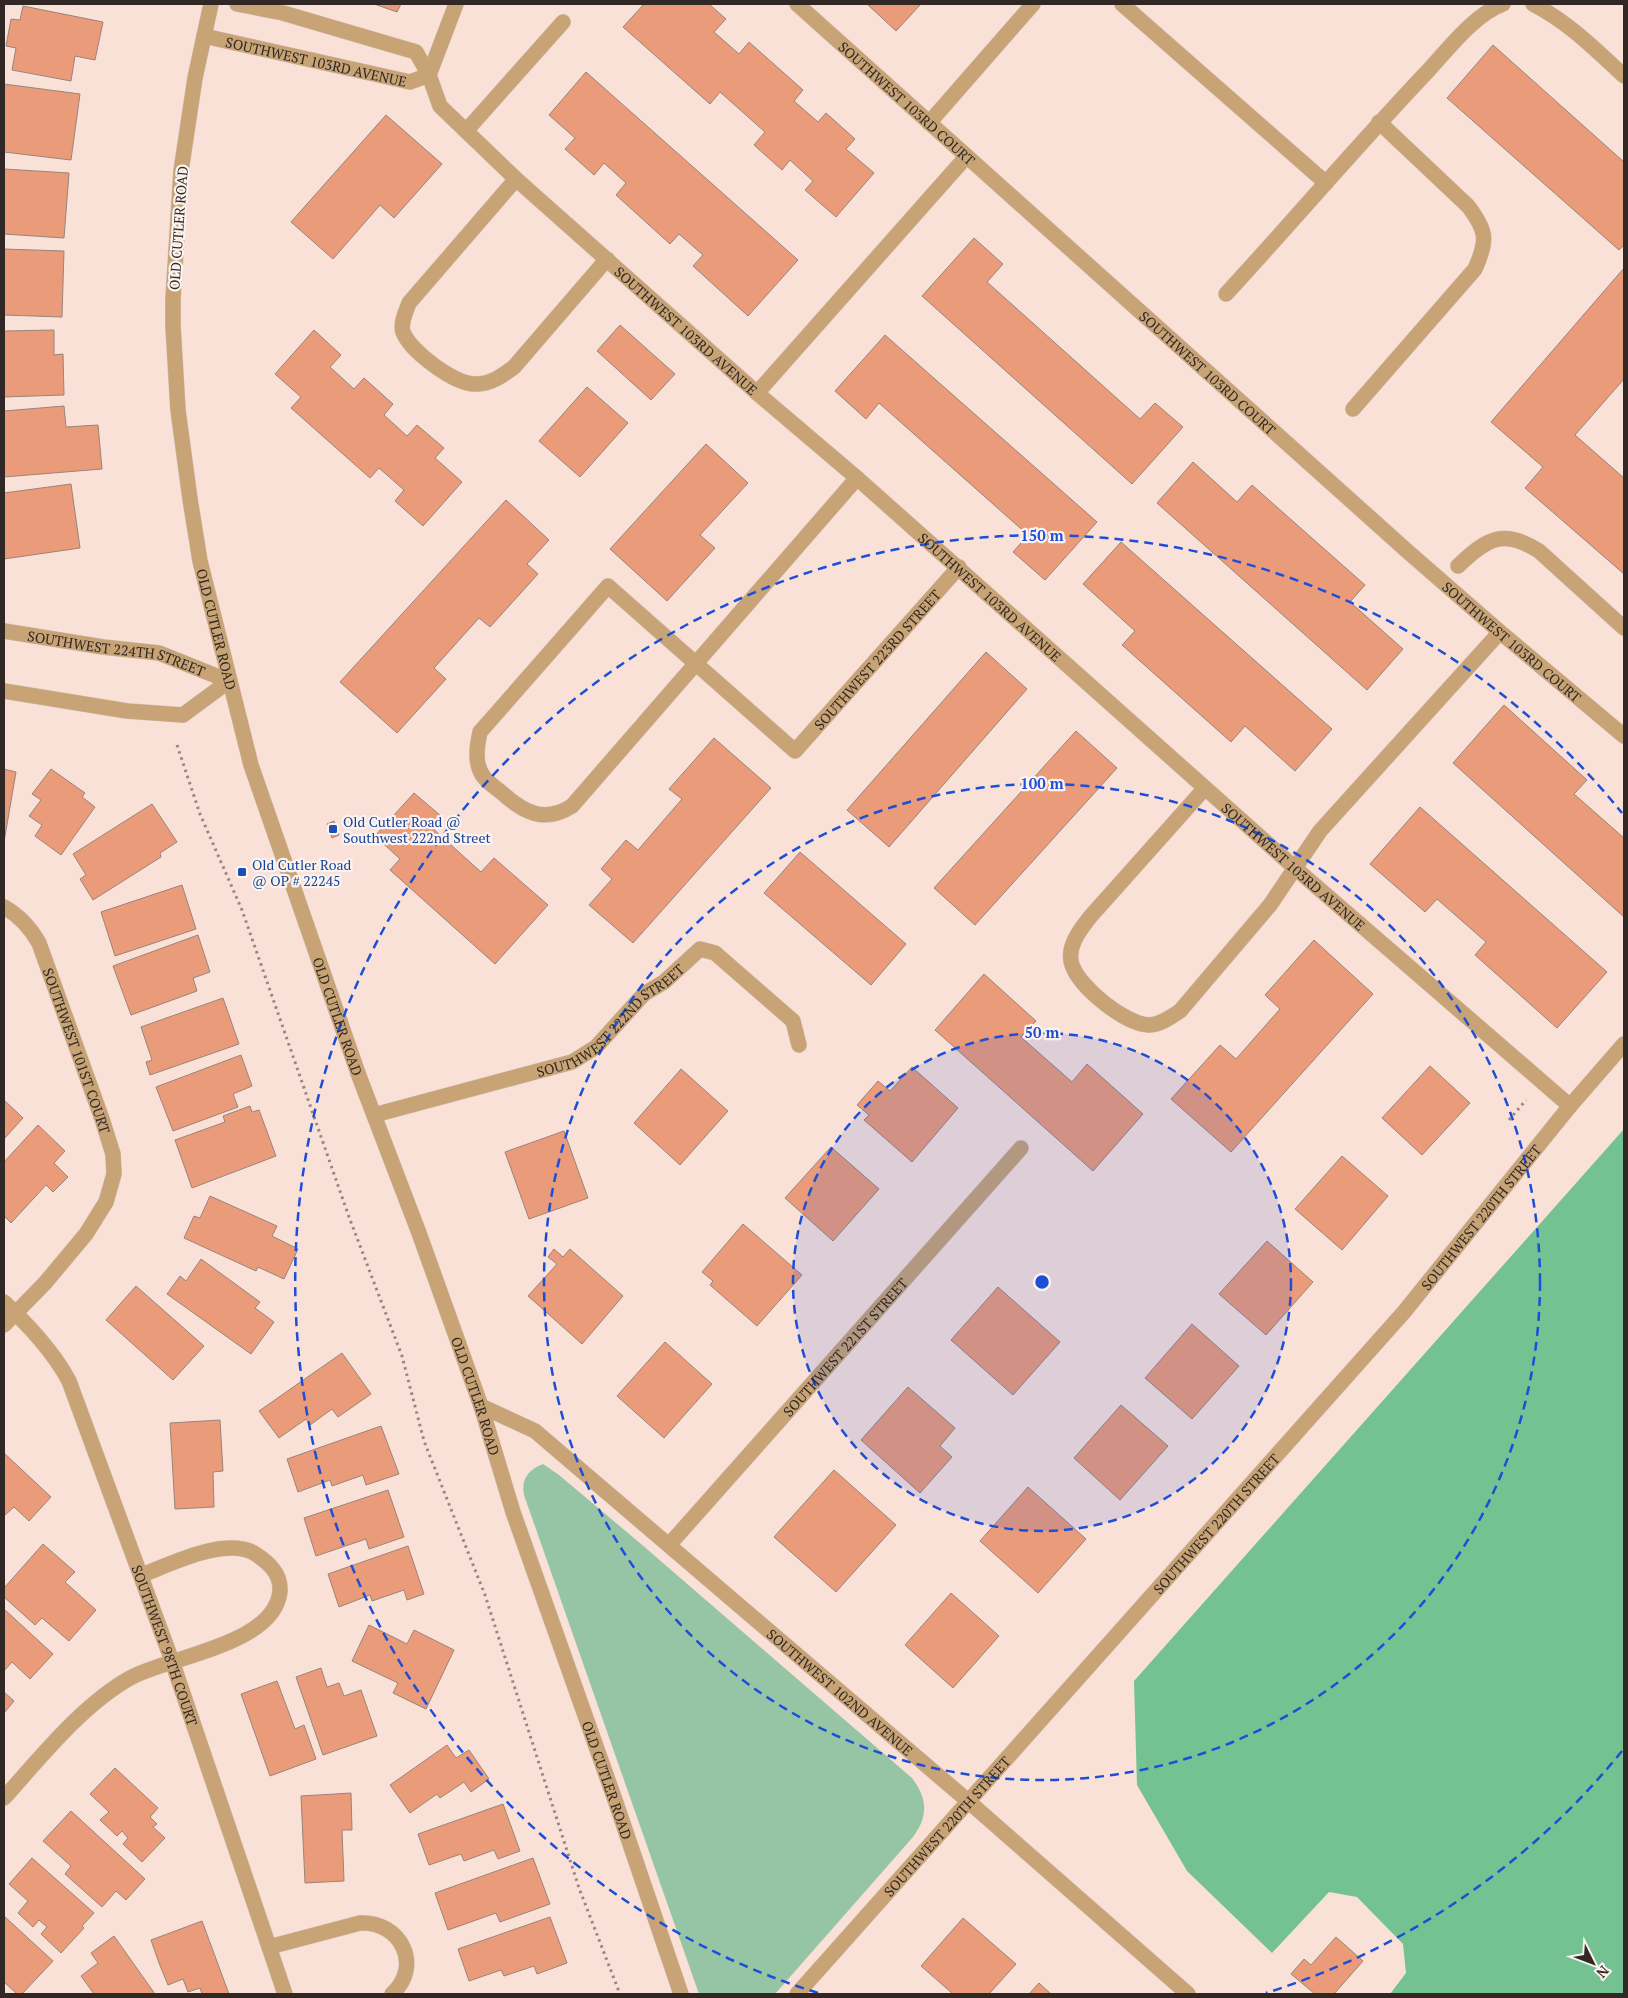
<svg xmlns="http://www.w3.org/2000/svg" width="1628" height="1998" viewBox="0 0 1628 1998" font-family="'PT Serif',serif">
<rect width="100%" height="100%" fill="#f9e1d8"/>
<path fill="#96c5a6" d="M543 1464 559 1475 641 1544 912 1778C928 1799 928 1817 913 1837L775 1994H699L524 1495C521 1479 528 1470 543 1464Z"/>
<path fill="#74c292" d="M1624 1129V1994H1390L1406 1973 1403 1944 1357 1897 1329 1892 1272 1953 1187 1871 1137 1785 1134 1681Z"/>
<g fill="#ea9b7a" stroke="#99847b">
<path d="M374 4H401L397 12Z"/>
<path d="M644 4H709L726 19 714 32 739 54 749 42 803 90 794 101 818 122 826 113 855 139 846 149 874 173 836 217 805 190 813 181 790 160 782 170 754 145 765 132 720 92 710 104 623 27Z"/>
<path d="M867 4H921L896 31Z"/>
<path d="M23 6 103 22 95 60 75 56 71 81 12 70 16 48 6 46 11 19 20 20Z"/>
<path d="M1493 45 1624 162V245L1619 250 1447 98Z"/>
<path d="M586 72 798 260 748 316 693 266 703 255 679 234 670 244 616 195 626 183 604 163 594 175 565 149 575 138 549 115Z"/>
<path d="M4 84 80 94 71 160 4 152Z"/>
<path d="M386 115 442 164 394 218 380 205 333 259 291 222Z"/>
<path d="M4 169 69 173 64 238 4 234Z"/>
<path d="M974 238 1003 264 987 282 1140 419 1155 403 1183 427 1132 484 922 296Z"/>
<path d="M4 249 64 251 62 317 4 315Z"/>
<path d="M1624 268V379L1575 435 1624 478V574L1525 488 1543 467 1491 422Z"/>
<path d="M620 325 675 374 651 400 597 351Z"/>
<path d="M54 330V355L63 354 64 395 4 397V331Z"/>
<path d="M314 330 341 355 330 367 354 389 364 378 393 404 384 415 407 436 417 425 444 448 435 458 462 482 423 526 395 501 404 490 379 468 370 478 291 408 301 397 275 374Z"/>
<path d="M885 335 1097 522 1045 580 1013 552 1028 535 879 403 866 419 835 391Z"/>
<path d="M587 387 628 423 580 477 539 441Z"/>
<path d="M64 406 66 427 98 425 102 469 4 477V411Z"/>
<path d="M706 444 748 483 700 535 715 548 667 601 610 549Z"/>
<path d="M1193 462 1237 502 1252 485 1365 585 1350 602 1403 649 1367 690 1157 503Z"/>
<path d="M71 484 80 548 4 559V493Z"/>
<path d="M506 500 549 540 527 564 538 574 490 627 479 618 434 668 446 679 397 733 340 682Z"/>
<path d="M1121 542 1332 729 1295 771 1245 726 1231 742 1122 645 1135 631 1083 584Z"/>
<path d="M986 652 1027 689 889 847 847 810Z"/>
<path d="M1504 705 1587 780 1574 794 1624 838V917L1453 763Z"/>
<path d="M1076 731 1117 768 975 925 934 888Z"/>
<path d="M714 738 771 788 633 943 589 905 612 879 601 869 626 840 638 850 682 799 669 789Z"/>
<path d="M4 769 16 772 4 842Z"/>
<path d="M51 769 85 793 82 797 95 807 61 855 35 836 42 825 29 816 41 800 32 794Z"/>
<path d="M414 793 441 816 431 827 481 872 494 858 548 905 495 964 390 870 400 859 375 836Z"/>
<path d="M152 804 177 842 160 853 161 857 93 900 80 879 86 875 73 854Z"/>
<path d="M1420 807 1607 972 1557 1028 1475 955 1486 942 1437 899 1425 912 1370 864Z"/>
<path d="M334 821 339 835 332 838 327 824Z"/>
<path d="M800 852 906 944 871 985 764 893Z"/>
<path d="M182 885 196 929 115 956 101 912Z"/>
<path d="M198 935 210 972 193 978 197 991 131 1015 113 966Z"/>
<path d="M1314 940 1373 994 1231 1152 1171 1099 1220 1045 1236 1059 1280 1009 1265 995Z"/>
<path d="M984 974 1036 1021 1021 1037 1072 1082 1087 1064 1143 1114 1093 1171 935 1030Z"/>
<path d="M223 998 239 1044 150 1075 146 1062 152 1060 141 1027Z"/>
<path d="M241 1055 252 1086 233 1094 238 1107 173 1131 156 1087Z"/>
<path d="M1430 1066 1470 1103 1422 1155 1382 1118Z"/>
<path d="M912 1067 958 1108 912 1162 864 1120 869 1115 857 1105 878 1081 890 1091Z"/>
<path d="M681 1069 728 1111 680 1165 634 1123Z"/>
<path d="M4 1100 23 1118 4 1139Z"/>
<path d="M250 1106 252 1112 259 1110 276 1156 192 1188 175 1140 225 1122 223 1116Z"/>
<path d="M38 1125 65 1151 54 1163 68 1177 53 1192 46 1185 11 1223 4 1216V1162Z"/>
<path d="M564 1131 588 1198 529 1219 505 1152Z"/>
<path d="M831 1147 879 1189 833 1241 785 1198Z"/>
<path d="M1342 1156 1388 1196 1342 1250 1295 1209Z"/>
<path d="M210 1196 277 1226 272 1236 298 1249 284 1279 258 1267 256 1271 184 1238 194 1216 200 1218Z"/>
<path d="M743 1224 802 1275 757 1326 710 1285 713 1281 702 1272Z"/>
<path d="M1267 1241 1313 1282 1266 1335 1219 1294Z"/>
<path d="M554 1249 563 1257 570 1249 623 1296 582 1344 528 1296 557 1264 548 1257Z"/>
<path d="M201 1259 260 1302 255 1308 274 1322 251 1354 167 1294 180 1276 186 1281Z"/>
<path d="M136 1286 204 1346 173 1380 106 1320Z"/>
<path d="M998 1287 1060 1342 1013 1395 951 1340Z"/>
<path d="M1192 1324 1239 1366 1192 1419 1145 1378Z"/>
<path d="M665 1342 712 1384 664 1438 617 1396Z"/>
<path d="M342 1353 371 1394 338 1417 332 1409 310 1425 306 1419 279 1438 259 1411Z"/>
<path d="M908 1387 955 1428 940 1446 952 1457 920 1493 861 1440Z"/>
<path d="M1121 1405 1168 1446 1120 1500 1074 1458Z"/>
<path d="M220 1420 223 1471 213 1472 214 1507 175 1509 170 1423Z"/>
<path d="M381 1426 399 1474 366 1485 363 1475 332 1486 330 1480 298 1492 287 1459Z"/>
<path d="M4 1453 51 1497 29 1521 14 1507 4 1516Z"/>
<path d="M834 1470 896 1525 836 1592 774 1537Z"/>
<path d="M1028 1487 1086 1539 1038 1593 980 1541Z"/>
<path d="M388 1490 404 1537 369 1549 366 1539 316 1556 304 1518Z"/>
<path d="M43 1544 75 1572 65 1582 96 1610 69 1641 42 1618 35 1625 4 1597V1588Z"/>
<path d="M408 1546 424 1594 407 1600 404 1590 372 1601 370 1595 339 1607 328 1574Z"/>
<path d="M951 1593 999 1636 953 1688 905 1645Z"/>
<path d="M4 1609 53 1654 30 1679 12 1662 4 1671Z"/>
<path d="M369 1625 407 1644 414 1630 454 1650 426 1709 393 1693 398 1683 352 1661Z"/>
<path d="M321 1668 327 1687 339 1683 344 1696 361 1690 377 1736 323 1755 296 1677Z"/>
<path d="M277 1681 295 1729 304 1725 316 1759 270 1776 241 1694Z"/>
<path d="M4 1692 14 1701 4 1713Z"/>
<path d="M447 1745 456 1758 469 1750 489 1779 471 1792 464 1782 440 1798 437 1794 410 1813 390 1785Z"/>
<path d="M115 1768 158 1808 150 1817 157 1824 153 1827 165 1838 142 1862 123 1844 128 1838 122 1831 117 1836 100 1820 109 1812 90 1794Z"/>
<path d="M351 1793 352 1830H342L344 1881 305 1883 301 1796Z"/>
<path d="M503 1804 520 1851 498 1859 494 1850 464 1861 461 1854 429 1865 418 1834Z"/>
<path d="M71 1811 145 1879 126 1900 116 1891 102 1907 65 1874 71 1866 43 1841Z"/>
<path d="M32 1858 94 1913 82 1926 84 1928 61 1953 41 1934 47 1927 39 1920 33 1927 18 1913 28 1901 9 1884Z"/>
<path d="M533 1858 550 1904 500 1922 496 1913 448 1930 435 1893Z"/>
<path d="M4 1916 53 1961 22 1994H17L4 1982Z"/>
<path d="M550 1917 567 1963 537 1974 534 1966 504 1976 501 1970 469 1981 458 1949Z"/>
<path d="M963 1918 1016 1964 989 1994H953L921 1966Z"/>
<path d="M202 1921 229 1994H202L200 1988 188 1992 183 1979 168 1985 159 1963 151 1940Z"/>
<path d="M114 1936 155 1994H94L81 1976 98 1963 91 1953Z"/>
<path d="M1336 1937 1363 1961 1334 1994H1315L1291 1974 1304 1959 1311 1965Z"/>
<path d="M1039 1983 1051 1994H1029Z"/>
</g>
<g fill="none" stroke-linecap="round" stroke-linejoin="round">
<g stroke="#d5c0b8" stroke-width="16">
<g id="service">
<path d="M466 131 563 22"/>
<path d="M516 179 409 303C406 312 400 323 403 332 410 351 455 385 476 384 491 384 502 376 514 367L607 259"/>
<path d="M1205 788 1090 917C1080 930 1066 947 1072 965 1080 988 1125 1024 1149 1025 1160 1025 1171 1017 1180 1011L1270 905 1295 868"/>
</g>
</g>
<g stroke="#d5c0b8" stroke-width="16">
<g id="minor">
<path id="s1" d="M237 4 283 13 416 52 429 75 440 106 516 179 757 393 857 478 1295 868 1570 1106"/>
<path id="s2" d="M797 4 1406 550 1500 632 1624 736"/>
<path d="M1122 4 1326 183"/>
<path d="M1533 4C1568 22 1595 49 1624 76"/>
<path id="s3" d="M204 36 410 82 429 75"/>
<path d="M429 75 456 4"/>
<path d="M929 123 1033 4"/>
<path d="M1226 294C1293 221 1357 146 1425 74 1447 51 1473 15 1503 4"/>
<path d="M757 393 966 157"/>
<path d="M1353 409 1475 269C1488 240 1487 231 1468 206L1379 122"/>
<path id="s4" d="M857 478 572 806C544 824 523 812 501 792 495 787 487 782 483 776 474 763 477 746 480 732L608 586 795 751 959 567"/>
<path d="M1458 566C1486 539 1503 528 1539 551L1624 628"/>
<path d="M1295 868 1320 831 1500 632"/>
<path id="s5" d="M4 907C20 916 30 927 39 943L102 1119 113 1154 114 1174 106 1202 86 1234 45 1283 4 1325"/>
<path id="s6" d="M374 1115 572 1062 596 1047 644 994 664 982 700 949 715 953 793 1021 799 1045"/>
<path id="s7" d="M4 1302C28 1325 53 1351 69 1381L172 1661 285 1994"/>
<path id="s8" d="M669 1545 1021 1148"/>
<path d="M4 1798C40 1758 82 1705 130 1678 170 1656 275 1645 280 1591 281 1573 268 1562 254 1553 224 1537 171 1564 142 1575"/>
<path d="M269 1947 360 1923C401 1921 423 1966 392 1994"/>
<path id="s9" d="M797 1994 1404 1312 1570 1106 1624 1044"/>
</g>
</g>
<g stroke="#d5c0b8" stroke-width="16">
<g id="tertiary">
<path id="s10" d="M211 4 195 78 181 171 173 299V326L178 410 190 499 200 561 251 765 359 1076 419 1233 481 1406 513 1512 615 1800 681 1994"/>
<path id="s11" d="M4 631 103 647 159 653 229 681"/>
<path d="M4 691 127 711 183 715 229 681"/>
<path id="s12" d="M481 1406 535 1431 968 1801 1188 1994"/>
</g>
</g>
<g stroke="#988781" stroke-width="3" stroke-dasharray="2.5 4" stroke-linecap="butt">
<path d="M177 745 200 814 242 910 349 1217 402 1356 424 1441 485 1595 579 1888 620 1994"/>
<path d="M1509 1120 1526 1100"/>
</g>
<use href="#service" stroke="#c7a375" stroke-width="15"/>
<use href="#minor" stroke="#c7a375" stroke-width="15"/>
<use href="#tertiary" stroke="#c7a375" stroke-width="15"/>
</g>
<circle cx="1042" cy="1282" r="249" fill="#1d4ed8" fill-opacity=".12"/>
<g fill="none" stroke="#1d4ed8" stroke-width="2.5" stroke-dasharray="9 6">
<circle cx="1042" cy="1282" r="249"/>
<circle cx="1042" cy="1282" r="498"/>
<path d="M1622 1751A746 746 0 0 1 1266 1993M818 1993A746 746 0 1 1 1622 813"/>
</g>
<g fill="#1a4fb4" stroke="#fcf2ee" stroke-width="2">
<rect x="328" y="824" width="10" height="10" rx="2.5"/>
<rect x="237" y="867" width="10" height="10" rx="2.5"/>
</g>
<g text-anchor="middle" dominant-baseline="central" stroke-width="4.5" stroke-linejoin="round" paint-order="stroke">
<g font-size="14" fill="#312825" stroke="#fcf2ee">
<text stroke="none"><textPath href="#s3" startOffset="115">SOUTHWEST 103RD AVENUE</textPath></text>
<text stroke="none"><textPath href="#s2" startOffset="148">SOUTHWEST 103RD COURT</textPath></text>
<text transform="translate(178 228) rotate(-86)">OLD CUTLER ROAD</text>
<text stroke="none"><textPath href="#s1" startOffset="578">SOUTHWEST 103RD AVENUE</textPath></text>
<text stroke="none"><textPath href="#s2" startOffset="552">SOUTHWEST 103RD COURT</textPath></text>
<text stroke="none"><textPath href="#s1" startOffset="982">SOUTHWEST 103RD AVENUE</textPath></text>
<text stroke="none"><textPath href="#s10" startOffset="632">OLD CUTLER ROAD</textPath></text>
<text stroke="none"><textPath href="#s2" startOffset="958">SOUTHWEST 103RD COURT</textPath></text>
<text stroke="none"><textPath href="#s11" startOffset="115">SOUTHWEST 224TH STREET</textPath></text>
<text stroke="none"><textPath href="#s4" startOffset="1150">SOUTHWEST 223RD STREET</textPath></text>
<text stroke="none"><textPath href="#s1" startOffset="1388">SOUTHWEST 103RD AVENUE</textPath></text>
<text stroke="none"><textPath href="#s10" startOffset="1038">OLD CUTLER ROAD</textPath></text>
<text stroke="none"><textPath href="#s6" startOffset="260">SOUTHWEST 222ND STREET</textPath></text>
<text stroke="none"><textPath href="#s5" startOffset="165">SOUTHWEST 101ST COURT</textPath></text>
<text stroke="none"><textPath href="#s9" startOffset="1035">SOUTHWEST 220TH STREET</textPath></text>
<text stroke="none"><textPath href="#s8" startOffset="265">SOUTHWEST 221ST STREET</textPath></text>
<text stroke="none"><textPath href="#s10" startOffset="1442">OLD CUTLER ROAD</textPath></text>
<text stroke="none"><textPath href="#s9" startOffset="630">SOUTHWEST 220TH STREET</textPath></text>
<text stroke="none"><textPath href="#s7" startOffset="384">SOUTHWEST 98TH COURT</textPath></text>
<text stroke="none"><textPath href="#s12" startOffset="461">SOUTHWEST 102ND AVENUE</textPath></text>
<text stroke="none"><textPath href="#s10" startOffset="1848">OLD CUTLER ROAD</textPath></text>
<text stroke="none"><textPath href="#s9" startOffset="225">SOUTHWEST 220TH STREET</textPath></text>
</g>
<g font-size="14" fill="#164399" stroke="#fcf2ee" text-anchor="start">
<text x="343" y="821">Old Cutler Road @<tspan x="343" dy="16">Southwest 222nd Street</tspan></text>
<text x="252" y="864">Old Cutler Road<tspan x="252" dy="16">@ OP # 22245</tspan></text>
</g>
</g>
<circle cx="1042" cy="1282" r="8" fill="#1d4ed8" stroke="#fcf2ee" stroke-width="2.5"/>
<g font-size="15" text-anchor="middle" font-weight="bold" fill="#1d4ed8" stroke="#fcf2ee" stroke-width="4.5" stroke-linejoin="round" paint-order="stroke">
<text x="1042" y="541">150 m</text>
<text x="1042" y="789">100 m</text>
<text x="1042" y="1038">50 m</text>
</g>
<rect width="1628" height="1998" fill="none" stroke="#312825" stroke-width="10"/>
<g transform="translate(1593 1963) rotate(132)" stroke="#fcf2ee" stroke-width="4" paint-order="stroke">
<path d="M0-4L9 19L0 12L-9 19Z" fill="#312825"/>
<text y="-8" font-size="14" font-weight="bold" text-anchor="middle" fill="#312825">N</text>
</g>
</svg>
